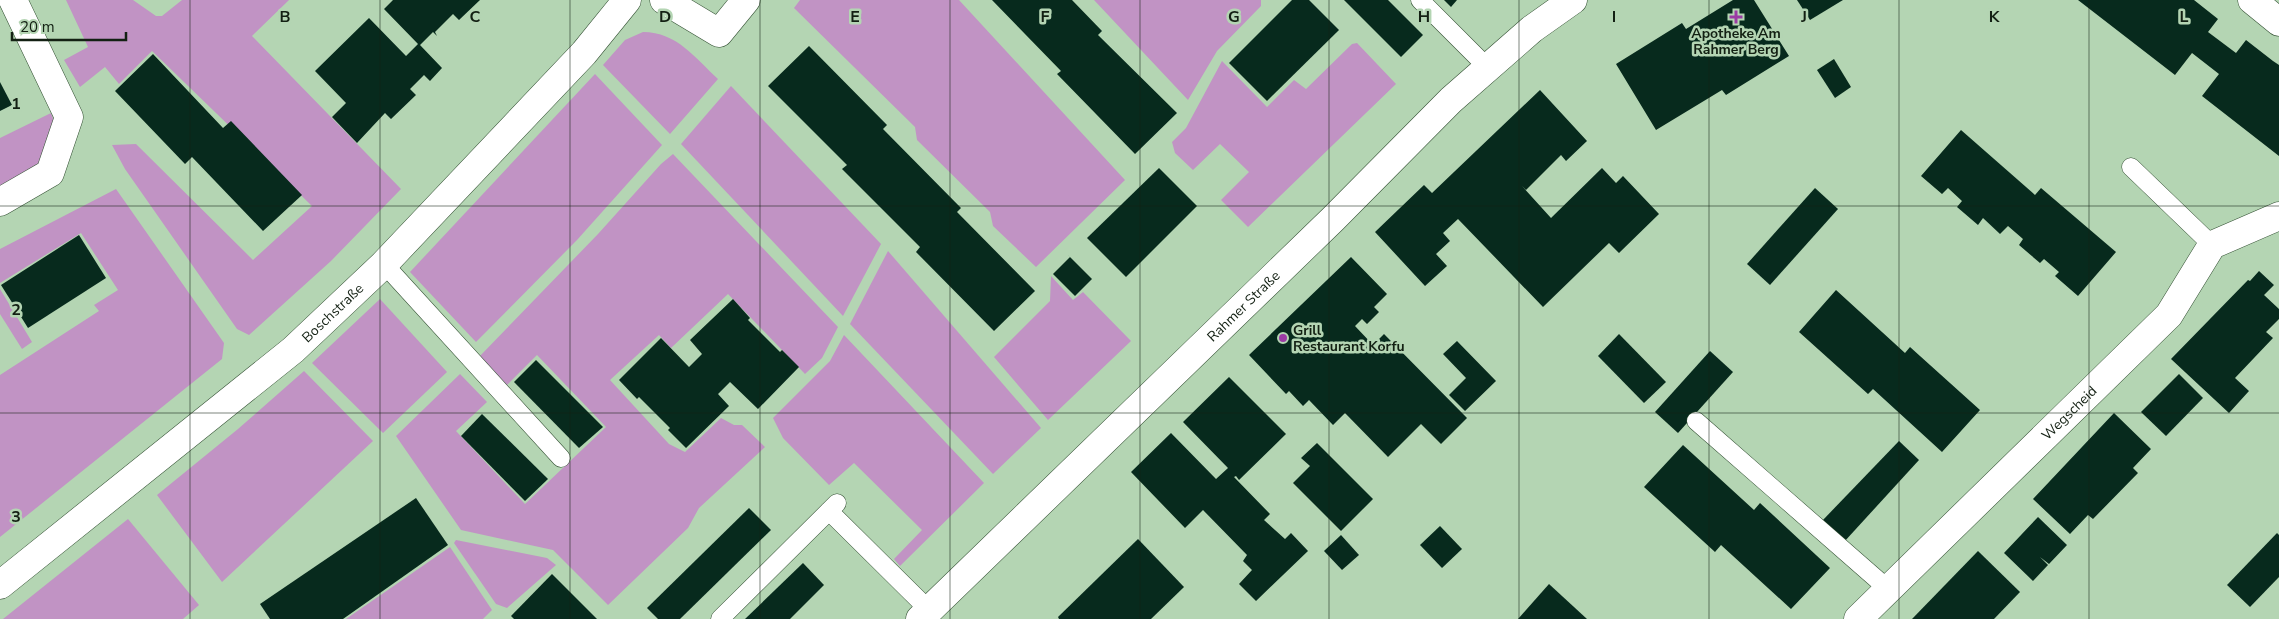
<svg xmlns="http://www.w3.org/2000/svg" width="2279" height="619" viewBox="0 0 2279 619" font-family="'Nunito Sans',sans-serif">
<rect width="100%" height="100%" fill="#b4d5b3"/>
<g fill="#c193c4">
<path d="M66 0H133L156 16H162L182 0H289L252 36 401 189 331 261 249 335 237 329 125 169 112 145 136 144 253 260 312 206 152 51 119 84 105 67 80 87 64 60 88 47Z"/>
<path d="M800 0H959L1125 180 1036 267 993 226 990 212 917 140 915 127 794 8Z"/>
<path d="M1094 0H1261V6L1217 51 1188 100Z"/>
<path d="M643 32C677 32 695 58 718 79L670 134 603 65 625 40Z"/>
<path d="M1357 43 1396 84 1248 227 1221 200 1249 172 1220 144 1193 170 1175 153 1172 142 1186 128 1222 61 1267 107 1294 80 1306 89 1352 44Z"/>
<path d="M595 74 662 145 577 240 476 342 410 272Z"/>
<path d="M731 86 881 244 843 316 681 144Z"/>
<path d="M51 113 54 121 45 160 32 170 0 188V138Z"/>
<path d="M673 154 838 327 822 358 805 374 728 294 671 348 659 335 610 380 669 444 685 452 721 418 734 425H742L765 447 699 508 688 528 608 605 553 550 461 530 396 436 460 374 487 402 456 431 525 504 606 427 537 355 506 386 478 358 598 234 661 164Z"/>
<path d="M116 189 224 343 222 359 0 537V375L99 311 94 305 118 290 81 233 0 283V249Z"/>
<path d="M888 251 1041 428 993 474 850 324Z"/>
<path d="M1051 276 1073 300 1083 292 1131 341 1048 420 994 357 1050 301Z"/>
<path d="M0 289 32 342 22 349 0 314Z"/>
<path d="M380 299 447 372 383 433 312 363Z"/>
<path d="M844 335 984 483 900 566 894 559 922 530 854 463 829 485 783 438 773 418 830 361Z"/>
<path d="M304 371 373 441 222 582 157 495 238 429Z"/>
<path d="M128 519 199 605 183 619H3Z"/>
<path d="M456 540 547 558 556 565 507 608 496 604 454 543Z"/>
<path d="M450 547 492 610 483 619H346Z"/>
</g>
<g fill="#072a1d">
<path d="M393 0H480L459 20 453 14 435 32 437 36 433 32 420 45 442 68 430 81 424 75 410 89 416 95 391 119 385 113 357 143 332 117 346 103 315 71 369 18 406 56 418 44 384 9Z"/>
<path d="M992 0H1072L1102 31 1098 35 1177 113 1135 154 1057 74 1061 71Z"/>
<path d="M1292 0H1309L1339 30 1267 101 1229 63Z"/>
<path d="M1344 0H1388L1423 35 1401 57Z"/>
<path d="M1444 0H1457L1451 7Z"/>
<path d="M1733 0H1754L1789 56 1726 95 1722 90 1656 130 1616 64 1682 23 1686 29Z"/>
<path d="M1797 0H1843L1810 20Z"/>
<path d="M2078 0H2194L2218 19 2208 32 2236 53 2246 40 2273 61 2279 65V156L2202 96 2219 74 2192 53 2175 75Z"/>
<path d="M809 46 887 125 883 129 961 208 957 212 1035 291 994 331 916 252 920 247 842 169 847 165 768 86Z"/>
<path d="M153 54 223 128 231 121 302 195 263 231 192 157 185 164 115 91Z"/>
<path d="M1834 59 1851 87 1835 98 1817 70Z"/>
<path d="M0 82 12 105 0 111Z"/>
<path d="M1540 90 1587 141 1566 161 1561 155 1526 190 1522 186 1551 218 1602 168 1616 183 1623 176 1659 214 1619 253 1609 243 1543 307 1458 219 1443 233 1450 241 1436 254 1447 266 1425 286 1375 232 1424 185 1432 193Z"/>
<path d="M1961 130 2035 195 2041 188 2116 252 2078 296 2055 276 2059 272 2044 259 2040 263 2019 245 2023 239 2008 226 2000 234 1983 218 1978 225 1957 207 1962 201 1948 188 1942 194 1921 176Z"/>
<path d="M1159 168 1197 206 1126 277 1087 238Z"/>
<path d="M1815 188 1838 209 1770 285 1747 264Z"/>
<path d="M79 235 106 278 28 328 1 285Z"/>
<path d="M1067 254 1092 279 1075 296 1053 274 1070 257Z"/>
<path d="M1351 257 1387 294 1374 307 1379 312 1367 324 1362 319 1355 326 1373 345 1384 334 1467 418 1441 444 1421 424 1388 457 1345 413 1333 425 1309 400 1303 406 1289 391 1286 394 1249 355Z"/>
<path d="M2259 271 2274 285 2264 295 2279 309V319L2266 332 2273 338 2235 378 2249 391 2229 413 2171 359 2248 280 2250 281Z"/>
<path d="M1836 290 1905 353 1910 347 1980 410 1942 452 1873 389 1868 394 1799 332Z"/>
<path d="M733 299 750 318 748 320 780 352 782 350 799 367 758 409 730 382 718 394 729 406 686 448 668 430 670 428 639 397 637 399 619 380 661 338 689 367 702 354 690 340Z"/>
<path d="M1619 334 1666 382 1644 403 1598 356Z"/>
<path d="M1457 341 1496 381 1465 411 1449 395 1466 378 1443 354Z"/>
<path d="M1710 351 1733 372 1678 433 1655 412Z"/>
<path d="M536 360 603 427 579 448 514 382Z"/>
<path d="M2179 374 2203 398 2166 436 2141 412Z"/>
<path d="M1229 377 1286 434 1239 480 1236 476 1234 477 1270 514 1264 520 1285 539 1291 533 1308 551 1256 601 1239 584 1252 570 1243 561 1247 555 1203 510 1185 528 1131 472 1171 433 1216 479 1228 468 1183 422Z"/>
<path d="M2114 413 2151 449 2133 468 2138 473 2093 519 2088 515 2070 534 2033 499Z"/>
<path d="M482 414 548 479 525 501 461 436Z"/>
<path d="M1899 441 1919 460 1844 542 1822 521Z"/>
<path d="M1317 443 1373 499 1341 531 1293 483 1310 466 1301 458Z"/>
<path d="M1683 445 1754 510 1760 503 1830 568 1791 609 1721 545 1715 552 1644 487Z"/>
<path d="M416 498 448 545 343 619H270L260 604Z"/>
<path d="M749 508 771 530 680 619H658L647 608Z"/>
<path d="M2038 517 2067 545 2049 564 2040 557 2048 565 2033 581 2004 553Z"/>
<path d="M1440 526 1462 549 1442 568 1420 545Z"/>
<path d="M2277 533 2279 535V577L2250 607 2227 585Z"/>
<path d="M1341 535 1359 555 1342 570 1324 551Z"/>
<path d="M1138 539 1184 587 1151 619H1059L1058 617Z"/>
<path d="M1978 551 2020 592 1994 619H1912Z"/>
<path d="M803 563 824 585 790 619H745Z"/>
<path d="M552 574 597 619H514L511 616Z"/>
<path d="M1549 584 1587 619H1518Z"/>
</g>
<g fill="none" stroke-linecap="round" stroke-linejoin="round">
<g stroke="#345134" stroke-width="19">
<g id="lane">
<path d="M1420 0 1488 68"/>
<path d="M2131 167 2212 245"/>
<path d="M384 264 561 458"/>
<path d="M1696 421 1888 589"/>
<path d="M829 511 929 610"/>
<path d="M720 619 837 503"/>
</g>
</g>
<g stroke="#345134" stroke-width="29">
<g id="street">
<path d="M664 0 719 33 746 0"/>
<path d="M2252 0 2279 22"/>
<path d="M0 202 50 173 69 117 13 0"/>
<path id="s1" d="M0 585 293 350 384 264 584 53 627 0"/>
<path id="s2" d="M1858 619 2169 315 2212 245 2279 216"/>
</g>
</g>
<g stroke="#345134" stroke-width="29">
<g id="secondary">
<path id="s3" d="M920 619 1333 219 1451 100 1532 29 1573 0"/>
</g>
</g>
<use href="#lane" stroke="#fff" stroke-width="18"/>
<use href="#street" stroke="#fff" stroke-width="28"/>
<use href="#secondary" stroke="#fff" stroke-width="28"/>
</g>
<path fill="none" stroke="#132013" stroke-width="1" stroke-opacity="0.55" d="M190 0V619M380 0V619M570 0V619M760 0V619M950 0V619M1140 0V619M1329 0V619M1519 0V619M1709 0V619M1899 0V619M2089 0V619M0 206H2279M0 413H2279"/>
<g fill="#9b3ba4" stroke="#b4d5b3" stroke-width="2">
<path d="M1733.5 9.5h5v5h5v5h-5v5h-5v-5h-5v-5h5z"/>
<circle cx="1283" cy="338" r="5"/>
</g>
<g text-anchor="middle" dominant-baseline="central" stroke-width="5" stroke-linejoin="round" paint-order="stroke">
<g font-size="14" font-weight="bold" fill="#132013" stroke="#b4d5b3">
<text x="1736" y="33">Apotheke Am<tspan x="1736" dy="16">Rahmer Berg</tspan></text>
<text x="1293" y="330" text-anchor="start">Grill<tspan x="1293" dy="16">Restaurant Korfu</tspan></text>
</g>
<g font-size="14" fill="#132013" stroke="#b4d5b3">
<text stroke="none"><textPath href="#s3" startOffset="450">Rahmer Straße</textPath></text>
<text stroke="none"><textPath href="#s1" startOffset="430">Boschstraße</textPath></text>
<text stroke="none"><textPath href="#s2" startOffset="295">Wegscheid</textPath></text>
</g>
</g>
<g font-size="16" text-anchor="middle" font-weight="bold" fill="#132013" stroke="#b4d5b3" stroke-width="5" stroke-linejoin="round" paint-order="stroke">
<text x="285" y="22">B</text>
<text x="475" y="22">C</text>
<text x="665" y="22">D</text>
<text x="855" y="22">E</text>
<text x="1045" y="22">F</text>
<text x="1234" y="22">G</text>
<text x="1424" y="22">H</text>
<text x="1614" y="22">I</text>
<text x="1804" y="22">J</text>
<text x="1994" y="22">K</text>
<text x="2184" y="22">L</text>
<text x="16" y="109">1</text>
<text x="16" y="315">2</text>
<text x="16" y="522">3</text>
</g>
<path d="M12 32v8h114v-8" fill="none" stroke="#132013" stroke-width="2.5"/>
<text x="20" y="32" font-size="15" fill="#132013" stroke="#b4d5b3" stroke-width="4" paint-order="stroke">20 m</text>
</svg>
